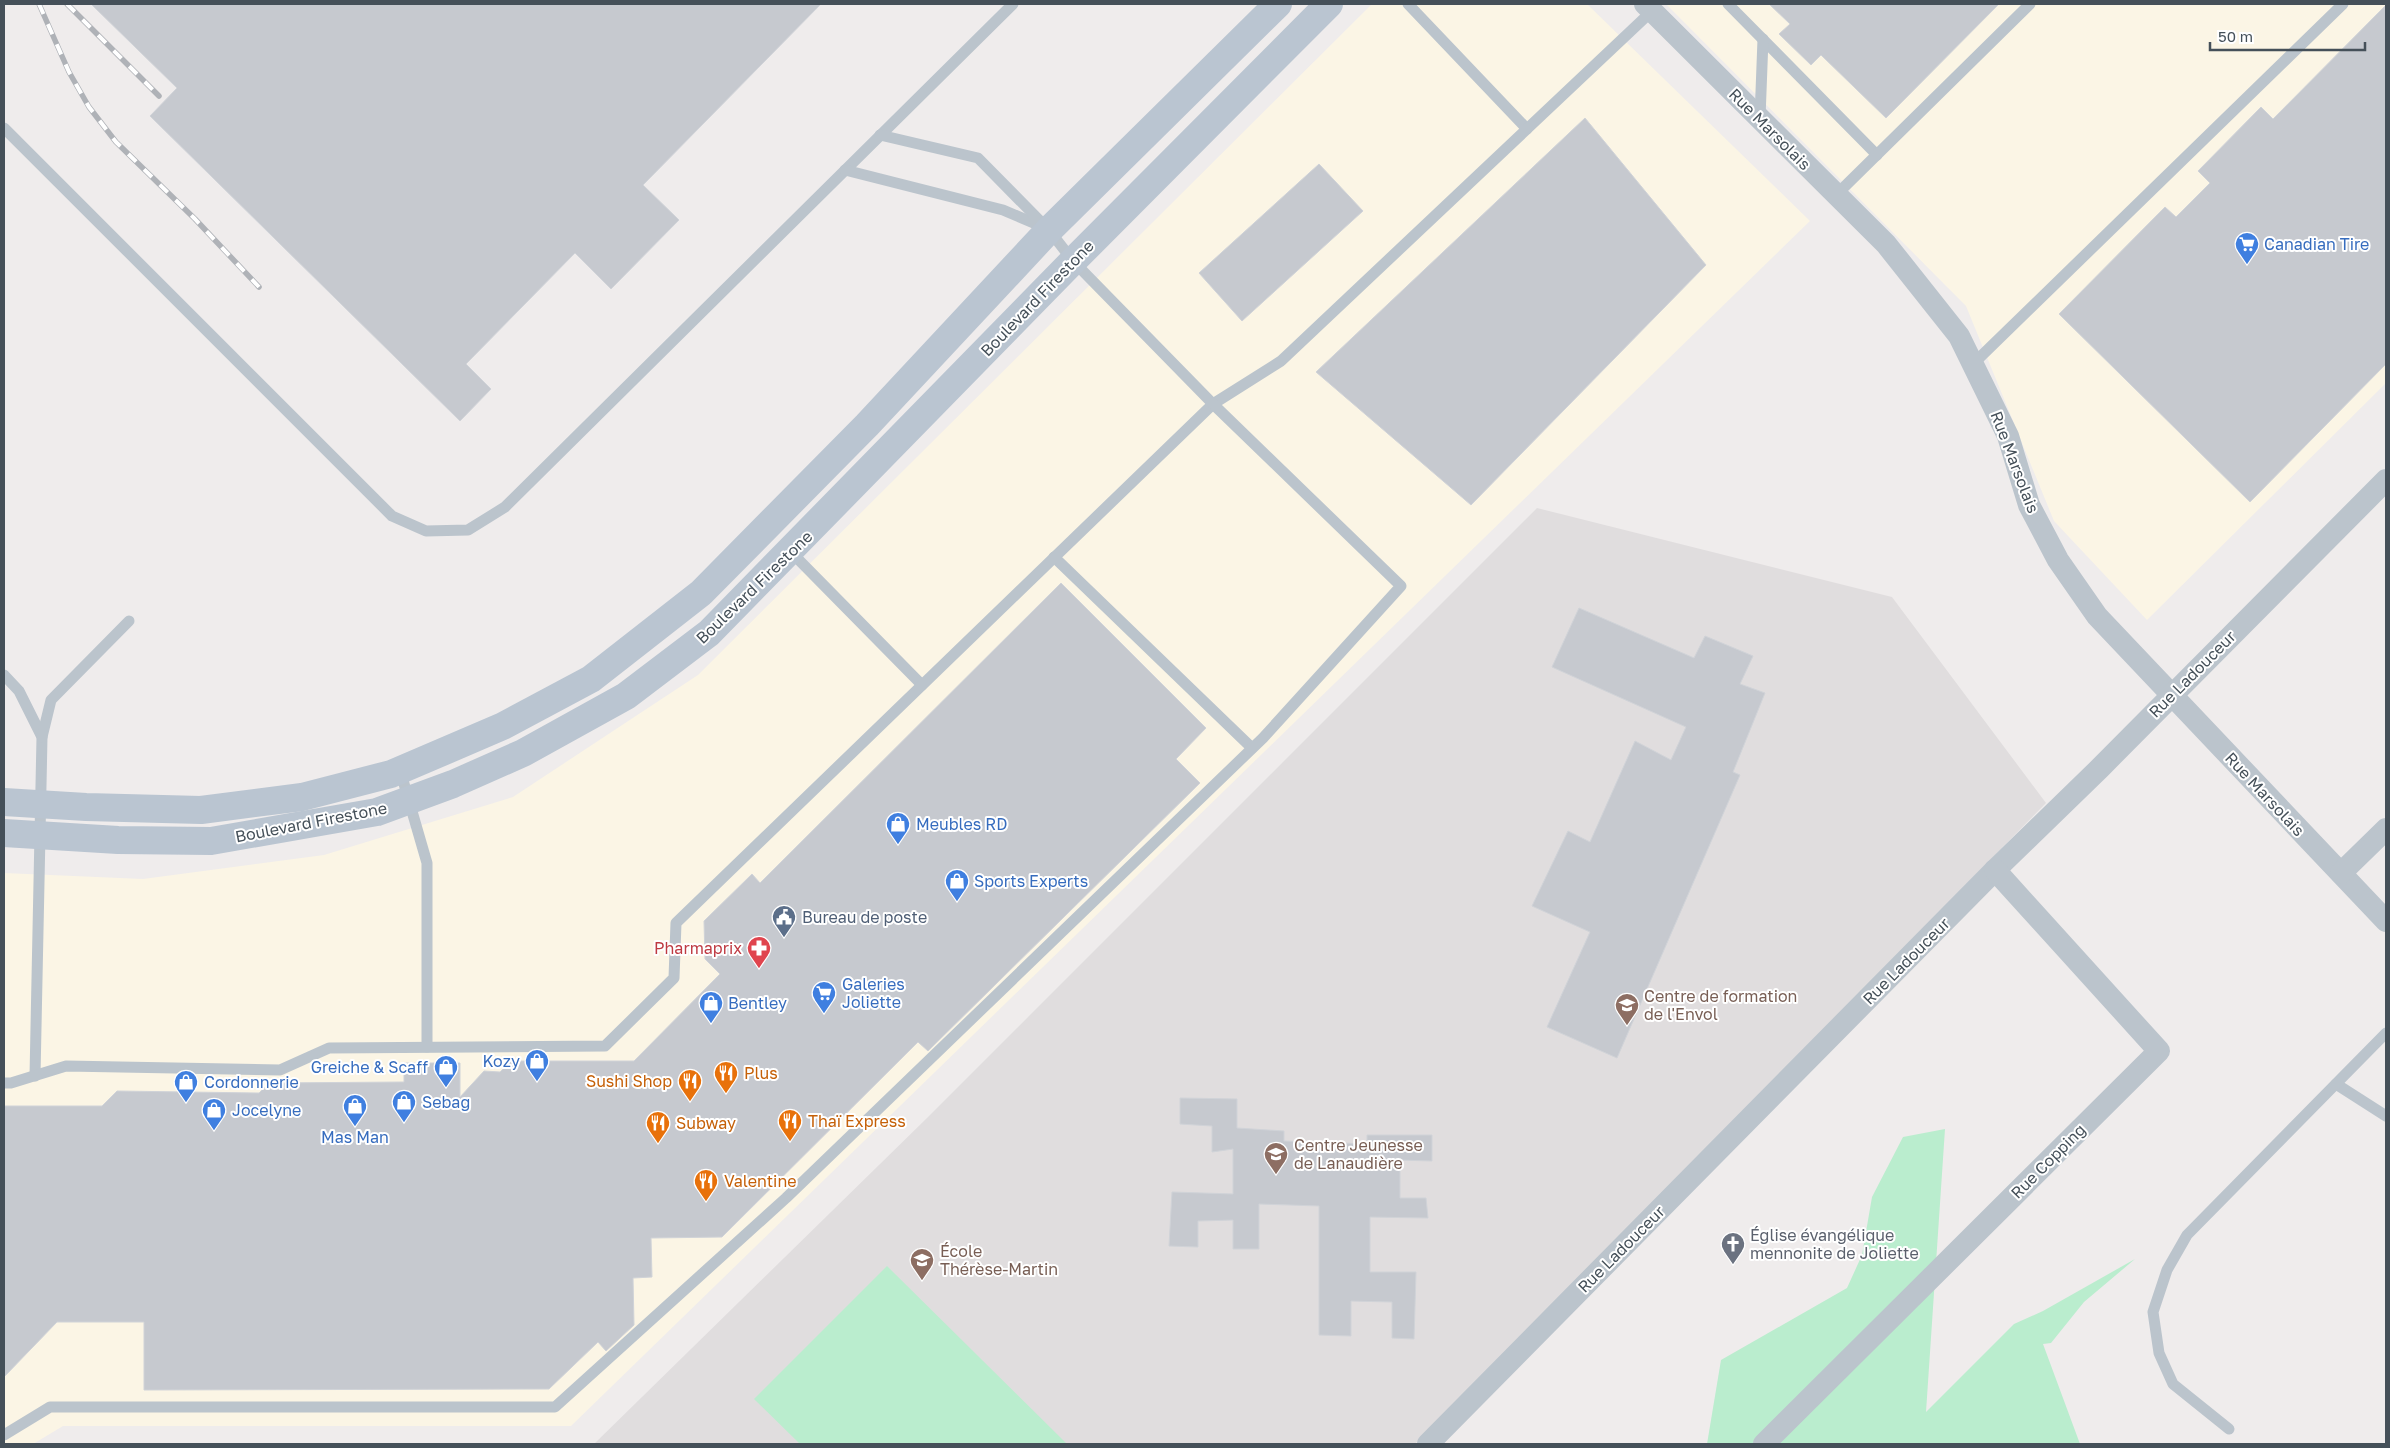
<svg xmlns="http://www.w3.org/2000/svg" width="2390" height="1448" viewBox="0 0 2390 1448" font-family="'Golos Text',sans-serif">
<rect width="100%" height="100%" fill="#efecec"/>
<g fill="#fbf5e5">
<path d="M1372 4H1587L1810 221 571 1426H63L33 1444H4V873L143 879 324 855 513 797 698 675Z"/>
<path d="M1666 4H2386V383L2147 620 2054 521 1966 306Z"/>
</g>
<path fill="#e0ddde" d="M1537 508 1892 597 2046 803 1415 1444H594L927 1118Z"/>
<g fill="#baedce">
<path d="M1945 1129 1926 1412 2014 1324 2043 1311 2135 1259 2084 1302 2051 1343 2043 1344 2080 1444H1707L1721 1360 1847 1288 1862 1255 1872 1197 1903 1137Z"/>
<path d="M887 1266 1067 1444H800L754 1399Z"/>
</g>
<g fill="#c6c9cf" stroke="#d0d3d8">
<path d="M91 4H821L643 185 679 220 611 289 575 253 466 364 491 389 460 421 150 116 177 88Z"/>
<path d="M1769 4H1999L1886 118 1821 55 1811 65 1779 34 1790 24Z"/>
<path d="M2386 5V364L2250 502 2059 314 2165 207 2176 217 2210 183 2198 171 2261 107 2273 119Z"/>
<path d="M1585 118 1706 265 1471 505 1316 372Z"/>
<path d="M1319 164 1363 211 1242 321 1199 273Z"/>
<path d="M1061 583 1206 728 1176 759 1200 783 928 1051 918 1042 722 1237 651 1238 652 1277 633 1278 634 1325 606 1351 598 1342 549 1389 144 1390V1322H57L4 1377V1106H102L117 1091 259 1093 269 1083 404 1082V1063H460V1097L484 1071 500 1072 511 1061H634L720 974 705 959 704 921 752 874 760 883Z"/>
<path d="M1579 608 1694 658 1705 636 1753 656 1740 684 1765 693 1733 772 1740 775 1617 1058 1547 1027 1590 932 1532 906 1568 831 1590 842 1635 741 1671 760 1686 727 1552 667Z"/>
<path d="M1180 1098 1237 1099V1128L1284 1131V1141L1367 1144V1135H1432V1161L1400 1160V1198H1426L1428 1218 1370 1217V1272H1416L1414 1339 1392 1338V1302L1351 1301V1336L1319 1335V1206L1259 1204V1249H1233V1220L1198 1221V1247L1169 1246 1172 1192 1233 1194V1149L1212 1152V1126L1180 1124Z"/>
</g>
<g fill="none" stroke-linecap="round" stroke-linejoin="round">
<g stroke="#bbc4cc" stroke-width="11">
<path d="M1408 4 1527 129"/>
<path d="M1728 4 1877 155"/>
<path d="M1760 118 1763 39"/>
<path d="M4 128 392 516 426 531 468 530 505 507 1013 4"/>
<path d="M845 170 1003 210 1043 227"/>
<path d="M1836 195 2030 4"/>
<path d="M1973 364 2343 4"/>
<path d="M791 552 922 685"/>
<path d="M1054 557 1252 748"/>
<path d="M4 675 19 691 42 737 35 1076"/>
<path d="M42 737 51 700 129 621"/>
<path d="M400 770 427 863V1047"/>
<path d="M4 1083H11L66 1066 280 1070 329 1048 605 1046 674 978 676 923 1213 404 1281 361 1652 11"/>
<path d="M2336 1084 2386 1116"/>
<path d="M2229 1429 2173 1384 2159 1353 2153 1312 2167 1270 2187 1235 2386 1033"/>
<path d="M4 1435 50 1407H555L786 1198 1263 738 1401 586 1213 404 1073 261 1049 230 978 158 880 135"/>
</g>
<g stroke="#bbc4cc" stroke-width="22">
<path d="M1645 4 1886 244 1959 336 2008 436 2029 505 2058 560 2097 616 2386 921"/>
<path d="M2341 873 2386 829"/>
<path d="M1428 1444 1995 870 2100 768 2386 480"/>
<path d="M1764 1444 2159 1051 1995 870"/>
</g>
<g stroke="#bac5d1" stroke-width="28">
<path d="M4 802 86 807 201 810 302 797 391 774 503 726 591 679 701 593 867 425 1049 230 1278 4"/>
<path d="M4 833 118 840 211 841 377 812 453 784 523 753 626 696 709 633 1073 261 1329 4"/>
</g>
<g stroke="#afb2b7" stroke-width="5.5">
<g id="rail">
<path d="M39 4 69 72 89 107 116 142 195 219 259 287"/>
<path d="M67 4 159 96"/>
</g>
</g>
<use href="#rail" stroke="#fff" stroke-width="4" stroke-dasharray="11" stroke-linecap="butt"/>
</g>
<defs>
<g id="supermarket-pin" transform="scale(1.25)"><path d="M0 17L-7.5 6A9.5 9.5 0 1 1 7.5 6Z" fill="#3f7fe0" stroke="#fff"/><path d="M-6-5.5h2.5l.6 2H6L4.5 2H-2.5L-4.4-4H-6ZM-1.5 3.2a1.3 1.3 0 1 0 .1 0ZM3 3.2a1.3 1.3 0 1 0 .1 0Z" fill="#fff"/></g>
<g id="shop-pin" transform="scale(1.25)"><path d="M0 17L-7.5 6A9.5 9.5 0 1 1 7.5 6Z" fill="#3f7fe0" stroke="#fff"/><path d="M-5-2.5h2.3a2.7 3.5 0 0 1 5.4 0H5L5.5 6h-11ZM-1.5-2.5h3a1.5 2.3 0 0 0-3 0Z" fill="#fff"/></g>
<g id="civic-pin" transform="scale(1.25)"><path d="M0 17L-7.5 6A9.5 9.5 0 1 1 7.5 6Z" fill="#5c6f8a" stroke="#fff"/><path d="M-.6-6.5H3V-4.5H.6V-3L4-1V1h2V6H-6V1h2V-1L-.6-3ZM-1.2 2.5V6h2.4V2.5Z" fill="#fff"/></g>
<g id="pharmacy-pin" transform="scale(1.25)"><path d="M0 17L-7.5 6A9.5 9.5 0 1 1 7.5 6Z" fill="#e0444e" stroke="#fff"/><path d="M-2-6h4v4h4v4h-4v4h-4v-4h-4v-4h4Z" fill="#fff"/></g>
<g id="school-pin" transform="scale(1.25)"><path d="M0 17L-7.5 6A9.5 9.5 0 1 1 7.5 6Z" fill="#8d6e63" stroke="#fff"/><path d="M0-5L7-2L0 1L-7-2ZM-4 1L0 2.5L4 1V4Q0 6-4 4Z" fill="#fff"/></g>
<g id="restaurant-pin" transform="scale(1.25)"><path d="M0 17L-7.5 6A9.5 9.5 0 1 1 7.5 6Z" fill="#e8710a" stroke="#fff"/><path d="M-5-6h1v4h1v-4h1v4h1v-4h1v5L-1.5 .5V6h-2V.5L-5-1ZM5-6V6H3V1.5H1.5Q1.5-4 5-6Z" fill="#fff"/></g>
<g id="church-pin" transform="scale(1.25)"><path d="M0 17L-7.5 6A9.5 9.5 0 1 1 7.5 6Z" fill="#6b7280" stroke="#fff"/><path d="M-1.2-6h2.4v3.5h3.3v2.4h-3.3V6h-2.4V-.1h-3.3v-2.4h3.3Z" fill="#fff"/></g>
</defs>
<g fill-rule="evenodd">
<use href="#supermarket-pin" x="2247" y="244"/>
<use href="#shop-pin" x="898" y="824"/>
<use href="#shop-pin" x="957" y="881"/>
<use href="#civic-pin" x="784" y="917"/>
<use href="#pharmacy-pin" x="759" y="948"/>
<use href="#supermarket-pin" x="824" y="993"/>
<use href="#shop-pin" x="711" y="1003"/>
<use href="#school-pin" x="1627" y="1005"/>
<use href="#shop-pin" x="537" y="1061"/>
<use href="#shop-pin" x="446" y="1067"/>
<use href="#restaurant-pin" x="726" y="1073"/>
<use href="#restaurant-pin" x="690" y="1081"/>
<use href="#shop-pin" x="186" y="1082"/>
<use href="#shop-pin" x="404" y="1102"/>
<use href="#shop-pin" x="355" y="1106"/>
<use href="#shop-pin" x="214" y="1110"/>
<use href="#restaurant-pin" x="790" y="1121"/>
<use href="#restaurant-pin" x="658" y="1123"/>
<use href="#school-pin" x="1276" y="1154"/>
<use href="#restaurant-pin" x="706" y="1181"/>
<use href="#church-pin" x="1733" y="1244"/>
<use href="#school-pin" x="922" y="1260"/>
</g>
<g text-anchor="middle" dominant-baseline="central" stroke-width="4" stroke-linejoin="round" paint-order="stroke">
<g font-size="16" fill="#455059" stroke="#fff">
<text transform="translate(1770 129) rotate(45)">Rue Marsolais</text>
<text transform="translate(1037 298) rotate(-46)">Boulevard Firestone</text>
<text transform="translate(2015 462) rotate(69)">Rue Marsolais</text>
<text transform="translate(754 587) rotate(-44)">Boulevard Firestone</text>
<text transform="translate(2192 674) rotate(-45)">Rue Ladouceur</text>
<text transform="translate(2265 794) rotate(47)">Rue Marsolais</text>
<text transform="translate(311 822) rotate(-11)">Boulevard Firestone</text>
<text transform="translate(1906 961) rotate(-45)">Rue Ladouceur</text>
<text transform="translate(2048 1161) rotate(-45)">Rue Copping</text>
<text transform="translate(1621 1249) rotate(-45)">Rue Ladouceur</text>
</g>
<g font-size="16" fill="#366cbe" stroke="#fff" text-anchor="start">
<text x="2264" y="244">Canadian Tire</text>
<text x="916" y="824">Meubles RD</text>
<text x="974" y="881">Sports Experts</text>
<text x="842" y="984">Galeries<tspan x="842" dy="18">Joliette</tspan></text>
<text x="728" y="1003">Bentley</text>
<text x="520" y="1061" text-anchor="end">Kozy</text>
<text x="428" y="1067" text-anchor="end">Greiche &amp; Scaff</text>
<text x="204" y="1082">Cordonnerie</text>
<text x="422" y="1102">Sebag</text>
<text x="232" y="1110">Jocelyne</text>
<text x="355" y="1137" text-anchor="middle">Mas Man</text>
</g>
<g font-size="16" fill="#4e5e75" stroke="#fff" text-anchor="start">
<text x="802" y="917">Bureau de poste</text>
</g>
<g font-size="16" fill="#be3a42" stroke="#fff" text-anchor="end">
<text x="742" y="948">Pharmaprix</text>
</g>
<g font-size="16" fill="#785e54" stroke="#fff" text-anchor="start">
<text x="1644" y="996">Centre de formation<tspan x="1644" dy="18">de l'Envol</tspan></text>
<text x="1294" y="1145">Centre Jeunesse<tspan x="1294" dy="18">de Lanaudière</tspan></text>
<text x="940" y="1251">École<tspan x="940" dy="18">Thérèse-Martin</tspan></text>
</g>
<g font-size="16" fill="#c56008" stroke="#fff" text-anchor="start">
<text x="744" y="1073">Plus</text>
<text x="672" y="1081" text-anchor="end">Sushi Shop</text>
<text x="808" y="1121">Thaï Express</text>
<text x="676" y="1123">Subway</text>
<text x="724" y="1181">Valentine</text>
</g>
<g font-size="16" fill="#5b616d" stroke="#fff" text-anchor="start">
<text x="1750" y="1235">Église évangélique<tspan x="1750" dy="18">mennonite de Joliette</tspan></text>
</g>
</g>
<rect width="2390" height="1448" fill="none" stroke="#455059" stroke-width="10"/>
<path d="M2210 42v8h155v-8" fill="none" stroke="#455059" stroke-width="2.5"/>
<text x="2218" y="42" font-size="15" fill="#455059" stroke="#ffffff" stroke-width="4" paint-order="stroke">50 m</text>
</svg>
